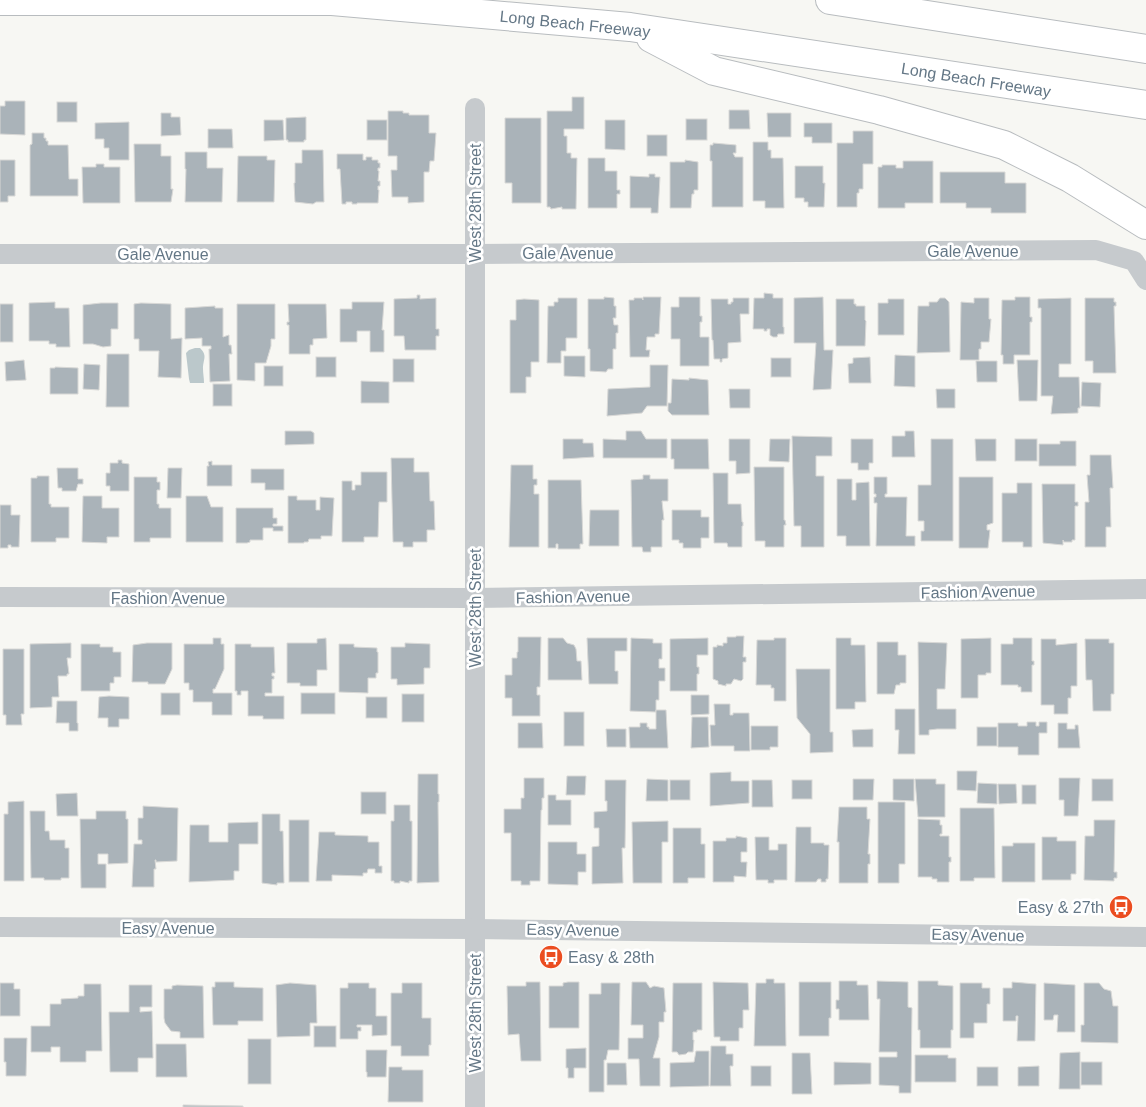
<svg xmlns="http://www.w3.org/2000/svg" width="1146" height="1107" viewBox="0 0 1146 1107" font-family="Helvetica,sans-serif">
<rect width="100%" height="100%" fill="#f7f7f3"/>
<path fill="#bbc8cb" d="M195 348H200C208 356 203 359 203 369 203 373 204 378 204 383H190L189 379 186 353 189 350Z"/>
<g fill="#aab3b9" stroke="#d8d8d6">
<path d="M572 97H584V129H564V136H567V153H571V158H577L576 209H562V207L551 209 550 207H547V111H572Z"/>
<path d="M5 101H25V135L0 134V106H5Z"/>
<rect x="57" y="102" width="20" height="20"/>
<path d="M729 110H749L750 129H729Z"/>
<path d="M388 111H403V113H409V115H429V133H436L434 161H430L429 172H424V202L408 203V197H392L391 170H397V156H388Z"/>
<path d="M161 113H171V117H180L181 135 161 136Z"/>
<path d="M767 113H791V137H768Z"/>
<path d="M306 117V140H304V142H288V140H286V118Z"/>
<path d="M505 118H541V203H512V183H505Z"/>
<rect x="686" y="119" width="21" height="21"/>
<path d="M264 120H283L284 140 264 141Z"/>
<rect x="367" y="120" width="20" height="20"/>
<path d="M605 120H625V150L605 149Z"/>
<path d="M129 122V160H109V148H104V139H95V123Z"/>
<path d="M804 123H832V143H812V137H804Z"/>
<path d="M208 129H232L233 148H208Z"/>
<path d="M853 131H873V164H863V189H859V193H857V207H837V143H853Z"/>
<path d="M32 133H44V138H46V141H48V145H68L69 179H78V196H30V145L32 144Z"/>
<rect x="647" y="135" width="20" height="21"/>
<path d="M753 142H768V150H771V158H783L784 208H765V201H753Z"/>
<path d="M713 143 736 145V153H733L735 157H743V207H712V161H710V145H713Z"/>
<path d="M134 144H161V156H171V189H173L171 202H135Z"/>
<path d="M302 150H323L324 202H316L313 204 295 202 294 183H295V163H302Z"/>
<path d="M185 152H207V168H223L222 202H185L186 169H185Z"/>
<path d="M337 154H363V160H366V157H372V160H378V163H380V168H378V171H379L378 181H380V186H378V190H379L378 203H357V204H352V202H346V204H342L340 169H337Z"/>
<path d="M238 156H267V160H275L274 202H237Z"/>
<path d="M588 158H605V171H617V190H620V194H617V208H588Z"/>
<path d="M0 160H15V196H8V202H0Z"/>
<path d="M685 160 698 162V190H694V194H692L691 208H670V162H685Z"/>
<path d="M903 161H933V203H905V208H878V167H882V165H896V168H903Z"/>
<path d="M96 164H104V167H120V203H83L82 167H96Z"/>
<path d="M795 166H823V183H825L824 207H808V202H804V198H795Z"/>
<path d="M940 172H1005V183H1026V213H991V208H966V203H940Z"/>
<path d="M649 174H655V177H660L658 213H651V208H630V176L649 177Z"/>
<path d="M764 293 773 294V298H783V327H784V334H778L777 337H773L770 335V329H767V331H764V329H753L754 298H764Z"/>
<path d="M417 295H420V299L436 298V329H439V336H436V350H405L404 336H394V299L417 298Z"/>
<path d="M604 297 614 298V306H616V318H613L614 325H618V333H616V349H613V369H608L606 372 590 371V349H588V299H604Z"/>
<path d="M643 297H661L659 334H655V337H647L646 350H650L649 357H630L629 300H634V298H642L643 300Z"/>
<path d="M679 297H700V316H702V322H700V337H709V366H680V339H671V307H679Z"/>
<path d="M823 297 824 350H833L831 389 813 390 816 343H794V298Z"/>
<path d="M1015 297H1030V317H1032V322H1030V355H1014V364H1003V355H1001L1002 300H1015Z"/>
<path d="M558 298H577V338H566V351H561V363H547L548 306H554V302H558Z"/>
<path d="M733 298H749V314H740L741 342 728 343V358L722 359V362H720V359H714L713 340H712L711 299H728V304H731V302H733Z"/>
<path d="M940 298H945L949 302 950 352 917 353 918 306H929V302H937Z"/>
<path d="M974 298H989V319H991L989 342H981V349H979V360H960L961 302 974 303Z"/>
<path d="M1071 298V364H1059V377H1079L1080 408H1078V413L1051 414 1053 396H1041V308H1038V299Z"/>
<path d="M1085 298H1114V302H1116V306H1114L1116 373H1093V361H1085Z"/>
<path d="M524 299 539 300V362H531V377H526V393H510V320H516V300Z"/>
<path d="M836 299H854V304H856V306H865V320L866 321 865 346H836Z"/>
<path d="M888 299H904V335H878V303H888Z"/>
<path d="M55 302V308H69L70 347H56V344H49V341H29V303Z"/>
<path d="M352 302H384L382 330H384V352H370V331H357V342H340V309H352Z"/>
<path d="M101 303H118V329H111V346L103 347 93 344H83V305Z"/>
<path d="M141 303 171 304V339L182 338 181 378 158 377 159 351H139V339H134V304Z"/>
<rect x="0" y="304" width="13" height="38"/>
<path d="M237 304H275V339H271V346L266 363H255V381L237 380Z"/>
<path d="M288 304H326L327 338 313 339V345H310V354H289V325H287V322H289Z"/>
<path d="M215 306V308H223V337L229 335V345H231L232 354H229L230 381 210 382 209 349H211V346H202V338L185 339V308Z"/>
<path d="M107 354H129V407H106Z"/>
<path d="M895 355 915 356V387L894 386Z"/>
<path d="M564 356H585V377L564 376Z"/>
<rect x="316" y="357" width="20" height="20"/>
<path d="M870 357 871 383H849L848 364 853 363V358Z"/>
<rect x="771" y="358" width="20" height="19"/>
<rect x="393" y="359" width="21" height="23"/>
<path d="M24 360 26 380 6 381 5 362Z"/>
<path d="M1017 360H1038L1037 401H1019Z"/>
<path d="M976 361H997V382H977Z"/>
<path d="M84 364 100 365 99 390 83 389Z"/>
<path d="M650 365H668L667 406H647L642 413 607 416 608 389 650 387Z"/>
<rect x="264" y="366" width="19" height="20"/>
<path d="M55 367 78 368V394H50V368H55Z"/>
<path d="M689 378 708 380 709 415H672L668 411V403H671L672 379 689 380Z"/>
<path d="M361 381 389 382V403H361Z"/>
<path d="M1082 382 1101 383 1100 407 1081 406Z"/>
<rect x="213" y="384" width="19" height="22"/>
<path d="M729 389H750V408H730Z"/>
<path d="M936 389H955V408H937Z"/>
<path d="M285 431H311L314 433V444L285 445Z"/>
<path d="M626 431H641L646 439H667V458H603V439L626 440Z"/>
<path d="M905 431H914L915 457H892V436H905Z"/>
<path d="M792 436 832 437V456H816V476H824V547H801V526H794Z"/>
<path d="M563 439H583V443H593L594 457 563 459Z"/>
<path d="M671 439H708L709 469H674V459H671Z"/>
<path d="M729 439H750V473L736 474V461H729Z"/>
<path d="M770 439H790L789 462 769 461Z"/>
<path d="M851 439H873V463H869V470H858V463H851Z"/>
<path d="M931 439H953V541H921V531H924V521H918V485H931Z"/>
<path d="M975 439H996V461H976Z"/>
<rect x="1015" y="439" width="22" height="22"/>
<path d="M1060 441H1076V466H1039V444H1060Z"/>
<path d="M1090 455H1111L1113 488H1110L1111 527H1106V547H1085V502H1089L1087 475H1090Z"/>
<path d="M391 458H414V472H429L430 501H434L435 530H427V542H413V547H403V542H393Z"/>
<path d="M118 460H122V463L129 464V491H110V486H106V473H110V463H118Z"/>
<path d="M212 461V465H232V486H207V466H209L208 462Z"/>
<path d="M511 465H533V479H537V485H534V494H539V547H509Z"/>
<path d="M754 467H784V520H785L786 525H784V547H765V541H755Z"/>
<path d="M57 468H78V479H83V484H78L76 491H62V488H58Z"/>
<path d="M168 468H182L181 498H167Z"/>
<path d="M251 469H284V490H265V483H251Z"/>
<path d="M361 472H387V502H379L378 537H364V542H342V481H352V490H355V485H361Z"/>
<path d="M713 473H728V504H741L742 522H743V526H742V547H728L727 543H714Z"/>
<path d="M643 475H650V479H668V501H662L664 520H662V547H651V552H643L642 547H632L631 480 643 479Z"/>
<path d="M37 476H49V504H51V507H69V538H56V542H31V478H37Z"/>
<path d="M134 477H157V482H160V490H157V504H159V508H171V538H150V542H134Z"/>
<path d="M874 477H887V494H885V497H907L906 536H915V546H876L877 503H874V497H876V494H874Z"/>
<path d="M959 477H993V523L987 525V530H990L988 548H959Z"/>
<path d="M837 479H852V500H856V483L869 482 870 546H846V536H837Z"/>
<path d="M548 480H581L583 544H580V549H558V544H556V548H548Z"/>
<path d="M1017 483H1032V547H1023V542H1002V493H1017Z"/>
<path d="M1042 484H1075V502H1078V506H1075V540H1072V542H1064L1063 540V545L1043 543Z"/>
<path d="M83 496H102V508H119V537H107V543L82 542Z"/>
<path d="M186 496H207L211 507H223V542H186Z"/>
<path d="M288 496H297V500H316V510H320V497L334 498 332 536H321V539H309L308 542H304V543H288Z"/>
<path d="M0 505H11V515H20L19 547H11V545H8V548H0Z"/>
<path d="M236 508H273V518H277V524H273V526H283V531H273V528H263V540H250V542L247 543H236Z"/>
<path d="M590 510H619V546H589Z"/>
<path d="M672 510H701V517H709V538H701V548H683V543H679V540H672Z"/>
<path d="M736 636H744L743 657H746V662H743V679L741 681 734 679 731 684H726V686L718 684V681L713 679V647H717V645L723 646V643H727V637H736Z"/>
<path d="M518 637H541L540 687H537V695H540V716H512V698H505V675H512V658H517V652H518Z"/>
<path d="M213 638H221V644H224V669L215 689H213V693H232V715H212V702H193V690H189V683H184V644H213Z"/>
<path d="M326 638 327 670H317V686H300V683H287V643H317V639Z"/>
<path d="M548 638H563L567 643 574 645 576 649 577 661H581L582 680H548Z"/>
<path d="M587 638H627V651H615V671H618V684H589Z"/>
<path d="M631 638 653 639V643H662V659H659V668H665V681H659V700H656V712L630 711Z"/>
<path d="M708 638V655H697V667H699V674H697V691H670V639Z"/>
<path d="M774 638H786V701H774V688H771V685H756L757 640H774Z"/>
<path d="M836 638H851V645H865L866 702H855V709H836Z"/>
<path d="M991 638V673H986V675H978V698H961V639Z"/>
<path d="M1013 638H1032V661H1034V665H1032V692H1021V687H1018V685H1001V644H1013Z"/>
<path d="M1041 639H1056V645L1077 643V686H1071V698H1068V714H1054V705H1041Z"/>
<path d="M1085 639H1109V643H1114V694H1111V711H1093L1092 680H1086Z"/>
<path d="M877 642H898V655H906V683H900V685H896L894 694H877Z"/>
<path d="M918 642 947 643 945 689H937V709H956V729H937L929 730V735H919Z"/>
<path d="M71 643V658H67L69 674H67V676H58L59 697H52V707L30 708V644Z"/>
<path d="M147 643H172V669L165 684H148V682H132L133 645Z"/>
<path d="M405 643 430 644V668H424V684L397 685V679H391V647H405Z"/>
<path d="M81 644H100V647H113V652H121V677H114V683H110V691H81Z"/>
<path d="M235 644H251V647H274L275 673H272V676H274V679H272V693H265V696H284V719H263V716H248V691H241V695H237V691H235Z"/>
<path d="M339 644H354V647L377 648V652H378V673H376V678H368V693L339 692Z"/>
<path d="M3 649H24V714H21L22 725H6V715H3Z"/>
<path d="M796 669H830V732H833V752L810 753V734L797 718Z"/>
<rect x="161" y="693" width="19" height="22"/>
<rect x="301" y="693" width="34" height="21"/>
<rect x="402" y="694" width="22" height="28"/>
<path d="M691 695H709V714L691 715Z"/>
<path d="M109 696 129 697V719H119V727H108V718H98L99 697Z"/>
<rect x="366" y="697" width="21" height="21"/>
<path d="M57 701H77V723H78V731H69V723H56Z"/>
<path d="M714 704H730V715H733V713H749L750 751H734V746H711L710 725H715Z"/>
<path d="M895 709H915V754H898L899 730H895Z"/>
<path d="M656 710H666L668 748H630L629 727H640V723H647V727H649V729H656Z"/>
<rect x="564" y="712" width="20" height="34"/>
<path d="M692 717H708L709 747 691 748Z"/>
<path d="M1027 722H1036V726H1039V722H1047V733H1039V755H1018V747H998V723H1018V726H1027Z"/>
<path d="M518 723H542L543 748H518Z"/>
<path d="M1058 723H1067V729H1075V725H1078L1080 748H1058Z"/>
<path d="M751 726H778V747H770V750H751Z"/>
<rect x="977" y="727" width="20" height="19"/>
<path d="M606 729H626V747H607Z"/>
<path d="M873 729V747H853L852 730Z"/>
<path d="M957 771H977L976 791 957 790Z"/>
<path d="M731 772V781H749V803L710 806V773Z"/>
<path d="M418 774H438V794H439V802H438L439 882 417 883Z"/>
<path d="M567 776H586L585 795H566Z"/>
<path d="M524 778H544V798H542V810H541L540 881H530V885H521V881H511V833H504V809H521V798H524Z"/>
<path d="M1059 778H1080L1078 816H1064V800H1059Z"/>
<path d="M647 779 668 780V801H646Z"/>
<path d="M853 779H874L873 800H853Z"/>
<path d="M893 779H914V801L893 800Z"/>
<path d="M915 779H936V784H945V817H918Z"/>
<rect x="1092" y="779" width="21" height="22"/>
<path d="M605 780H626L625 848H622L623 883 592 884V847L599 846V828H594V812L607 811V801H605Z"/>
<rect x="670" y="780" width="20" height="20"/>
<path d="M752 780H772L773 807H752Z"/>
<rect x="792" y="780" width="20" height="19"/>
<path d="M978 783 997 784V804L977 803Z"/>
<path d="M998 784H1016L1017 803 999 804Z"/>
<rect x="1022" y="785" width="14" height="19"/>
<rect x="361" y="792" width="25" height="22"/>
<path d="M77 793 78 816H57L56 794Z"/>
<path d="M548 795H556V800H571V825H548Z"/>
<path d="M24 801V881H4V814H8V802Z"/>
<path d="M878 802H905V864H899V883H878Z"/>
<path d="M394 805H410V821H412V881H409V883L400 881V883H394V881H391V821H394Z"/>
<path d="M143 806 178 808 177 861 156 862V860H155L156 869H154V887H132L134 844H142V840H138V818H143Z"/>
<path d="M839 807H867V819H870L868 854H870V864H868V883H839V842H837Z"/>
<path d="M960 808H994L995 878H974V881H960Z"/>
<path d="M30 811H45V831H49L50 840H65V848H69V878H61V880H44V878H31Z"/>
<path d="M96 811H126V819H128V863L108 864V854H98V864H106V888H81L80 819H96Z"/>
<path d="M262 814H280V831H283L284 883H277V885L262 883Z"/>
<path d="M918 819 940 820V825H942V834H940V836H949V857H951V862H949V882H937V879H932V877H918Z"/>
<rect x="289" y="820" width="20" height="62"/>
<path d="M1094 820H1115L1114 872H1117V878H1114V881L1084 880 1085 836H1094Z"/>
<path d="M668 821V842H662V883H633L632 822Z"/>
<path d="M258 822V844H239V871H234V880L189 882 190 825H209V842H228V823Z"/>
<path d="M796 827H811V843H824V845H829L828 879H826V882H821V879H818L816 882H795Z"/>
<path d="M673 828H701V844H705V878H688V883H673Z"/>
<path d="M319 832H335V835L368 836V842H379V866H382V873H375V869H368L367 873H363V876L332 875V881H316Z"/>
<path d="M736 836 747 838V852H741V862H747L746 877 734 876V882H713V841H726V838H736Z"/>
<path d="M755 837H769V850H778V844H787V880H774V883H768V880H756Z"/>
<path d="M1042 837H1057V841H1076V874H1071V880H1042Z"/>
<path d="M548 842H577V854H586V872H578V885L548 884Z"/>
<path d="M1013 843H1035V882H1002V846H1013Z"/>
<path d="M766 979H774V983H785L786 1046H754L756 983H766Z"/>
<path d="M839 981H857V985H868L869 1020H839V1009H836V1000H839Z"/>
<path d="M877 981 908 982V1007L912 1008 911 1093H899V1086L879 1085V1057H897V1052H879L880 999H877Z"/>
<path d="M918 981H938V985L953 986V1030H951V1048H920V1030H918Z"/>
<path d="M215 982H234V987L263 988V1021H238V1025H213L212 987H215Z"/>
<path d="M526 982H540L541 1061H521L519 1034 508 1035 507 986H526Z"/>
<path d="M568 982H579V1028H549V986H563V983Z"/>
<path d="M632 982H646L650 988 654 986 664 988 666 1012H664V1022H659V1037L653 1058H660V1086H640L639 1059H628V1038H643V1025H631Z"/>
<path d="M713 982 748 983 749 1010H743V1028H739V1041H720V1037H714Z"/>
<path d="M799 982H831V1018H829V1036H799Z"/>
<path d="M1012 982 1036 984 1035 1041H1017L1018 1016H1016V1021H1003V988H1012Z"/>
<path d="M0 983H14V989H20V1016H0Z"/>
<path d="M290 983 316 985 317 1023H310V1036L277 1037 276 985Z"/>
<path d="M348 983H369V988H376V1016H387V1035L372 1036V1025H357V1027H361V1031H358V1039H340V988H348Z"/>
<path d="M402 983H422V1018H431V1045H429V1056H401V1046H391V993H402Z"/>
<path d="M601 983H620L619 1050H608L606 1060H604V1092H589V994H601Z"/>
<path d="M673 983H702V1030H697V1032H693V1040H694L693 1052H688L686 1054 679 1055 677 1052H672Z"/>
<path d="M960 983H982V988H990V1004H987V1023H974V1038H960Z"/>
<path d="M1044 983 1075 985V1032H1057L1058 1015H1054L1053 1020H1044Z"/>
<path d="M1084 983H1099L1104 989 1111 991 1113 1006H1118V1043L1081 1042V1025H1084Z"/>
<path d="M84 984H101L102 1051H86V1062H60V1047H51V1052H31V1026H50V1004H61V999L78 998V996H84Z"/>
<path d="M129 985H152V1007H140V1012L152 1011 153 1058H138V1072H110L109 1012H129Z"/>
<path d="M177 985 203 986 204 1038H180V1032L171 1031 165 1023 164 1018V989H172V986Z"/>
<rect x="314" y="1026" width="22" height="21"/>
<path d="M4 1038H27L26 1076H6V1062H4Z"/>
<rect x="248" y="1039" width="23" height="45"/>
<path d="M156 1044H186L187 1077H156Z"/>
<path d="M711 1046H726V1054H733V1066H730L731 1086H710Z"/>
<path d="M586 1048V1068H574V1078H568V1068H566V1049Z"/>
<path d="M366 1050H387L386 1077H367V1072H366Z"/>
<path d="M696 1051H709V1086L670 1087V1063L694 1062Z"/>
<path d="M1080 1052V1089H1059L1060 1053Z"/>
<path d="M792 1053H810L812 1094H792Z"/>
<path d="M915 1055H948V1058H956V1082H915Z"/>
<path d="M834 1062 871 1063V1084L834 1085Z"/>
<rect x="1081" y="1062" width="21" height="23"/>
<path d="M607 1063H626L627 1085H607Z"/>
<rect x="751" y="1066" width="20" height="20"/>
<path d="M1039 1066V1086H1018V1067Z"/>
<path d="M389 1067H402V1070H423V1102H388Z"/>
<rect x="977" y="1067" width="21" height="19"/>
<path d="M183 1105 243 1106V1107H183Z"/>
</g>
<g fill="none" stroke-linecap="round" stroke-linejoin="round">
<g stroke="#b8bcbf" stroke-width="30">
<g id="highway">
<path d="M830 0 1146 49"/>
<path d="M0 1H332L630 27 1146 105"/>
<path d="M651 38 714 71 879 110 1004 145 1070 178 1146 225"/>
</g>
</g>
<g stroke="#c6cacd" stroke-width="20">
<path d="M475 108V1107"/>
<path d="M0 254H475L1096 250 1134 261 1146 280"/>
<path d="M0 597 475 598 1146 589"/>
<path d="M0 927 475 929 1146 937"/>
</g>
<use href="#highway" stroke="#fff" stroke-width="28"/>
</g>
<defs>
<g id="bus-disc" transform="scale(1.25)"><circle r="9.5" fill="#eb4d20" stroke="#fff"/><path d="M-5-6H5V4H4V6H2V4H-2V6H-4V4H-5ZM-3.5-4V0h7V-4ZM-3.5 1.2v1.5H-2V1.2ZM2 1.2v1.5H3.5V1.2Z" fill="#fff"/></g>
</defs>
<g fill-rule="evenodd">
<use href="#bus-disc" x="1121" y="907"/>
<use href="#bus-disc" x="551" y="957"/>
</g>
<g text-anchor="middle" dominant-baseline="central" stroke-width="5" stroke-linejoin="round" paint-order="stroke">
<g font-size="16" fill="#647786" stroke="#fff">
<text transform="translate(575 24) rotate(6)">Long Beach Freeway</text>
<text transform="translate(976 80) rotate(9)">Long Beach Freeway</text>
<text transform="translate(475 203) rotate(-90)">West 28th Street</text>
<text x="973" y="251">Gale Avenue</text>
<text x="568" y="253">Gale Avenue</text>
<text x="163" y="254">Gale Avenue</text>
<text transform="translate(978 592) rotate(-1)">Fashion Avenue</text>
<text transform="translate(573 597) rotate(-1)">Fashion Avenue</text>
<text x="168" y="598">Fashion Avenue</text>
<text transform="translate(475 608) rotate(-90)">West 28th Street</text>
<text x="168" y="928">Easy Avenue</text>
<text transform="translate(573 930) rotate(1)">Easy Avenue</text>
<text transform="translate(978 935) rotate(1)">Easy Avenue</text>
<text transform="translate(475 1013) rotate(-90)">West 28th Street</text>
</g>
<g font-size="16" fill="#647786" stroke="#fff" text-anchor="end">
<text x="1104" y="907">Easy &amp; 27th</text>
<text x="568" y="957" text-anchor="start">Easy &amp; 28th</text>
</g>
</g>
</svg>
